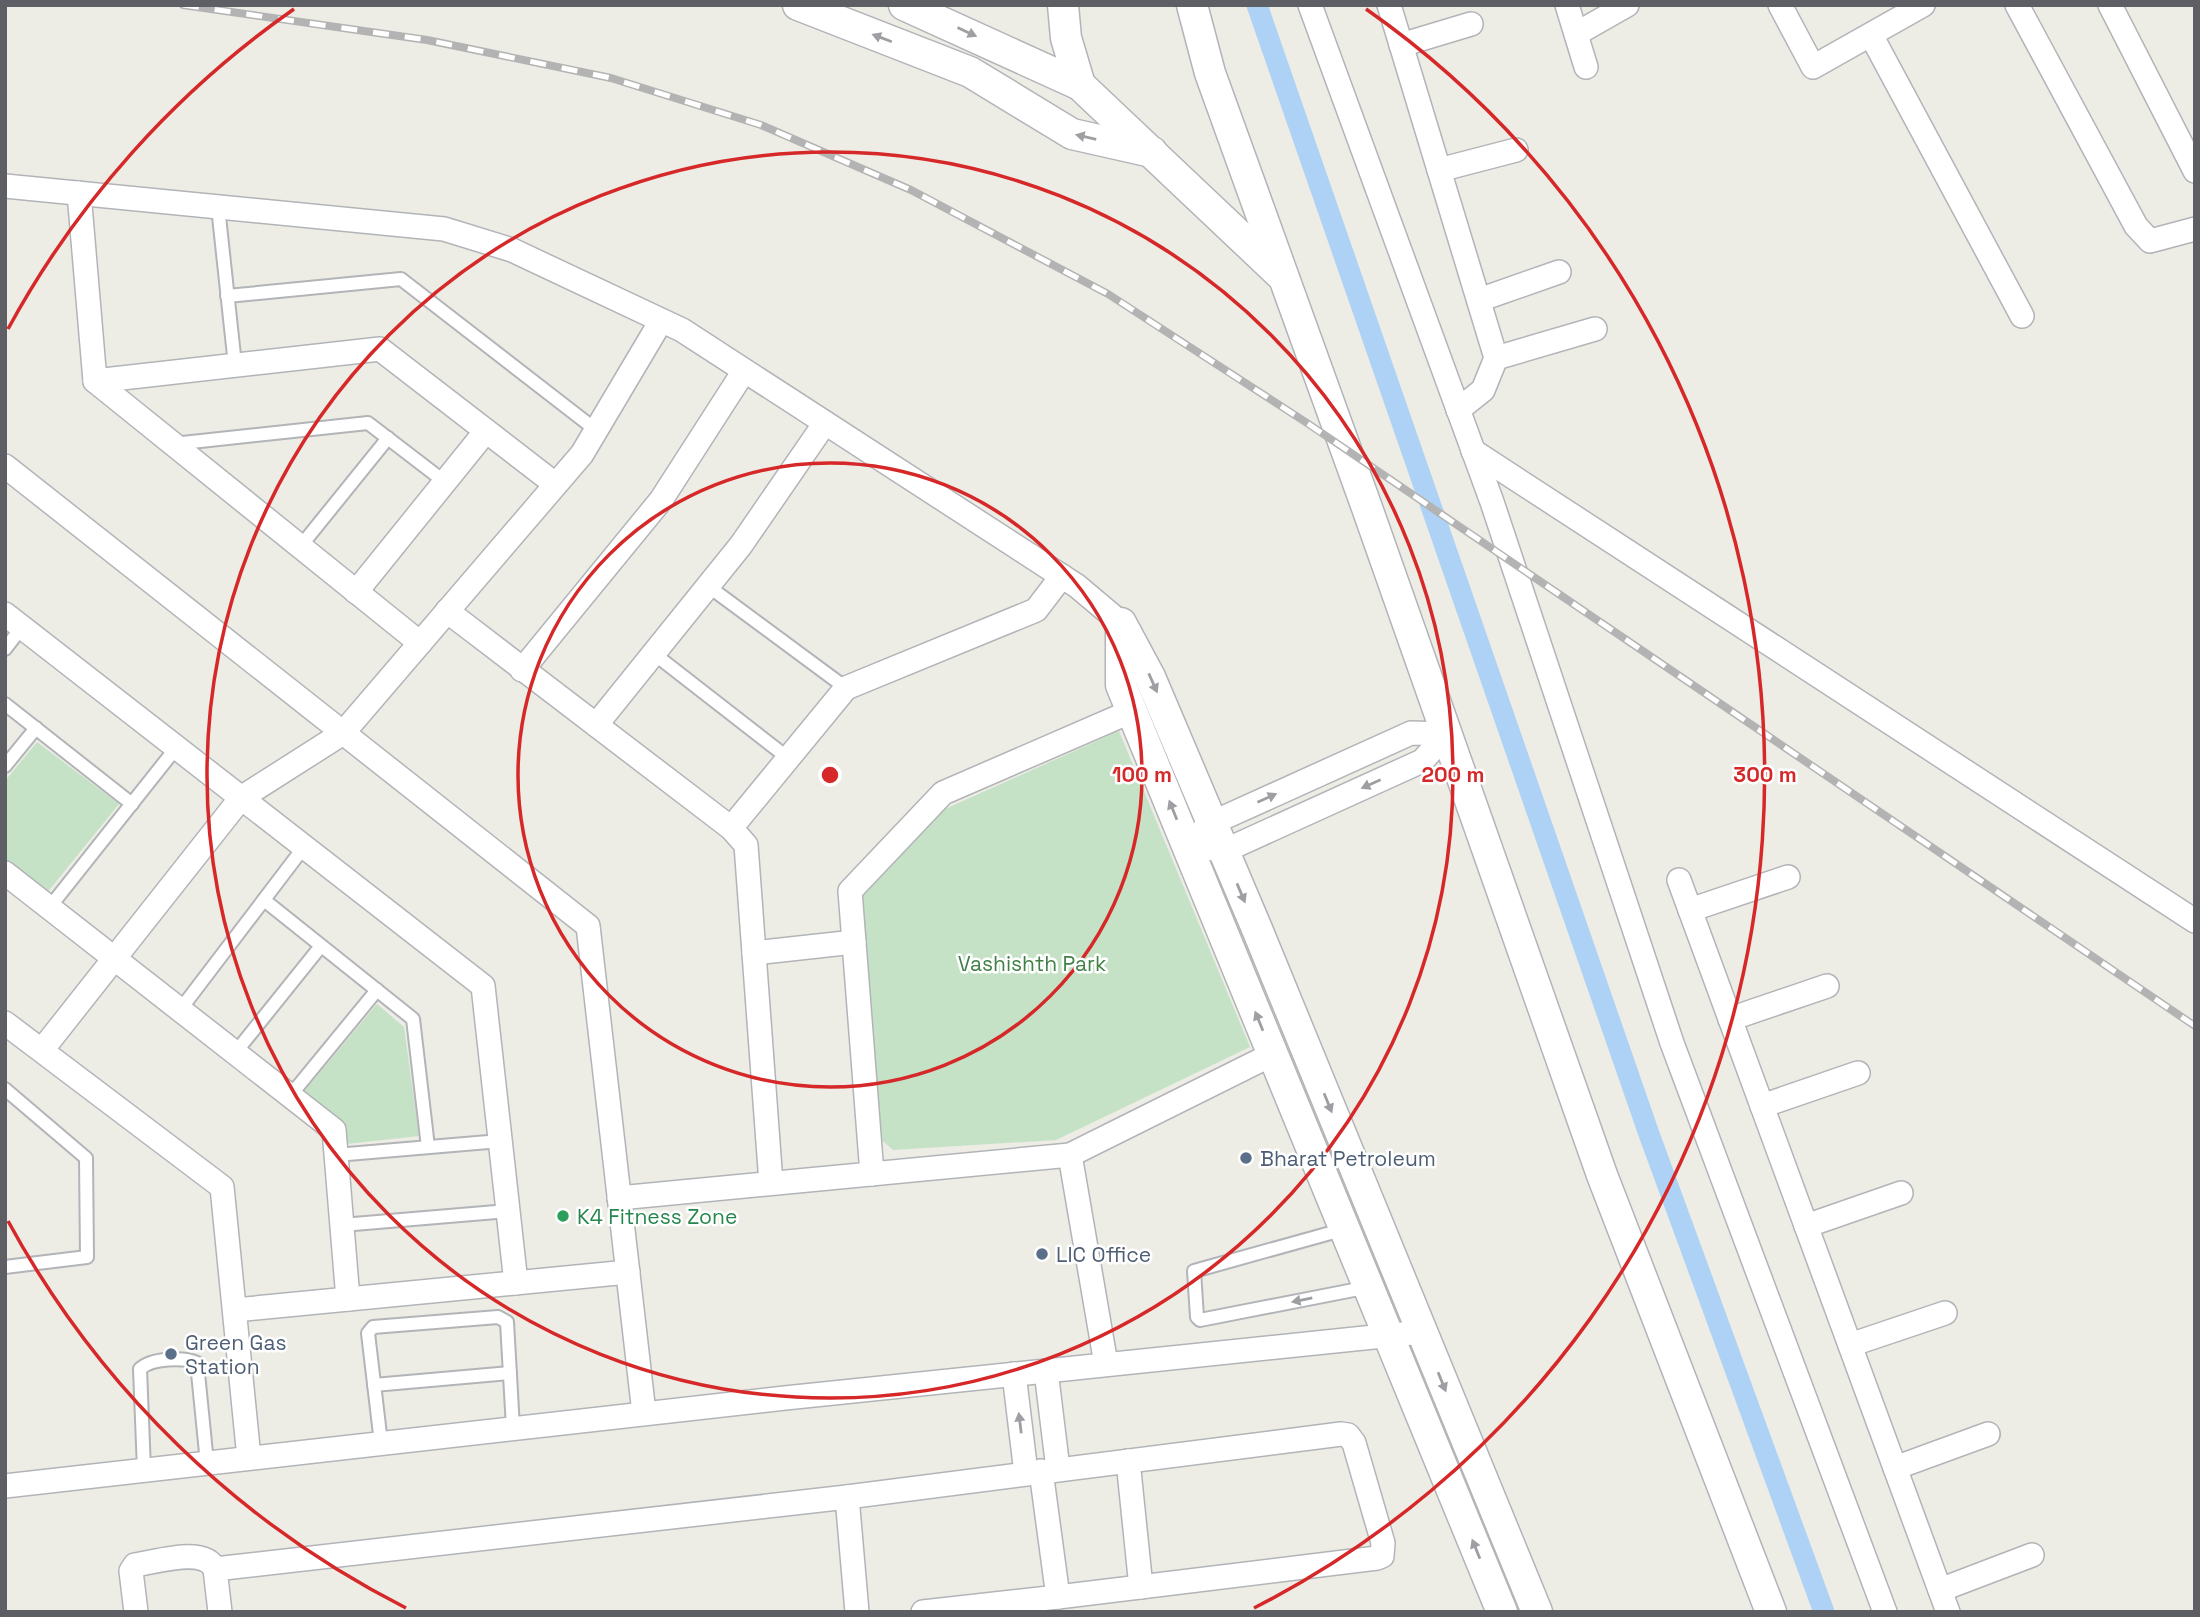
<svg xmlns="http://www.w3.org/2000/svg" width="2200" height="1617" viewBox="0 0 2200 1617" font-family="'Space Grotesk',sans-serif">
<rect width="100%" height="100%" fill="#edece5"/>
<g fill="#c5e2c6">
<path d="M1119 731 1250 1047 1056 1140 893 1150 876 1135 858 902 934 814Z"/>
<path d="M37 742 119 804 46 894 5 863V781Z"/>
<path d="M377 1004 404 1027 419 1136 346 1144 302 1094Z"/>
</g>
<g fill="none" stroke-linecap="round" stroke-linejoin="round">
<path stroke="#aed2f5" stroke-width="21" d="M1257 5 1649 1134 1824 1612"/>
<g stroke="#b2b4b8" stroke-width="16">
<g id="service">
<path d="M218 207 235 365"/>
<path d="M227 296 401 279 596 430"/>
<path d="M173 444 368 423 445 482"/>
<path d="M300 547 388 438"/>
<path d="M708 586 846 688"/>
<path d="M5 649 22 627"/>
<path d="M653 653 788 758"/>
<path d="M5 704 132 804"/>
<path d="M5 766 36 728"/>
<path d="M264 900 413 1019 428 1147"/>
<path d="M49 908 176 748"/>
<path d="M180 1010 304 847"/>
<path d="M235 1053 321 946"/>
<path d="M5 1089 86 1158 87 1257 5 1267"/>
<path d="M290 1096 377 990"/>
<path d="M336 1155 500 1141"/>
<path d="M342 1225 508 1211"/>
<path d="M1345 1229 1194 1271 1197 1317 1200 1320 1369 1287"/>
<path d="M374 1385 510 1373"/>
<path d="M381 1443 368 1333 373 1327 498 1317 507 1322 513 1428"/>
<path d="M144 1470 140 1369C151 1358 184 1357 197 1363L207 1463"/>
</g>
</g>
<g stroke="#b2b4b8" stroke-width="26">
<g id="minor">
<path d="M1310 5 1492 502 1672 1043 1885 1612"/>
<path d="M1389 5 1496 358 1483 390 1458 410"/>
<path d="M1567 5 1586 67"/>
<path d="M1780 5 1813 67 1923 5"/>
<path d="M2017 5 2136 226 2150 241 2195 229"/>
<path d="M2110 5 2195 171"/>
<path d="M1576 34 1627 5"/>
<path d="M1871 35 2022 316"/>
<path d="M1401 45 1471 24"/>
<path d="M1439 170 1516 150"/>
<path d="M5 186 444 229 512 250 682 330 1077 586 1121 623"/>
<path d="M79 193 95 381 420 643"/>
<path d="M1479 300 1559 272"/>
<path d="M1496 358 1595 329"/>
<path d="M95 381 380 349 555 484"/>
<path d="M1473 451 2195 921"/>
<path d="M5 466 588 926 644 1413"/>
<path d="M356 592 486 431"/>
<path d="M447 611 731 828 746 845 771 1183"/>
<path d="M5 614 483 986 516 1283"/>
<path d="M522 670 661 500 744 371"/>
<path d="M596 725 741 545 825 423"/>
<path d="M731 828 846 688 1036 610 1062 576"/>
<path d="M1200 833 1212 823 1411 733 1447 734"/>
<path d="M1187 844 1224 851 1422 761 1447 734"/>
<path d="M5 873 334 1130 348 1299"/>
<path d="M1679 880 1948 1612"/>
<path d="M1690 910 1788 877"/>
<path d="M754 953 854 942"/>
<path d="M1730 1019 1827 986"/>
<path d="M5 1023 222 1187 249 1458"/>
<path d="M42 1050 241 798 343 733 582 454 661 321"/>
<path d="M1762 1106 1858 1073"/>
<path d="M1070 1155 1106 1364"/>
<path d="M872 1174 850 891 943 793 1132 711"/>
<path d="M619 1198 1070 1155 1273 1054"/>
<path d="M1806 1226 1901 1193"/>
<path d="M235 1310 628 1272"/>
<path d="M1850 1345 1945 1313"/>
<path d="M1046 1371 1058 1469"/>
<path d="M1014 1374 1026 1473"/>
<path d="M1128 1461 1141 1587"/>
<path d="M1895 1468 1988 1434"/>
<path d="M5 1486 785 1398 1422 1332"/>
<path d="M847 1497 857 1612"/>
<path d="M215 1569 220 1612"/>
<path d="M1940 1590 2032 1555"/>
<path d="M136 1612 131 1571 135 1565C157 1562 204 1546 215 1569L847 1497 1341 1434 1348 1435 1354 1443 1383 1543 1382 1556 1377 1558 1058 1597"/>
<path d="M923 1612 1058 1597 1041 1471"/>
</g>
</g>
<g stroke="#b2b4b8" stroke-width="33">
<g id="tertiary">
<path d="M798 5 970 72 1072 134 1152 152"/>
<path d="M904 5 1080 85 1280 274"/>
<path d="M1063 5 1066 38 1080 85"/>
<path d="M1192 5 1210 73 1366 505 1602 1175 1771 1612"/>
<path d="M1121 623 1150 677 1257 929 1537 1612"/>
<path d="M1121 627V685L1502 1612"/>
</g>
</g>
<use href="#service" stroke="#fff" stroke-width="12"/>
<use href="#minor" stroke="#fff" stroke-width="23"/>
<use href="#tertiary" stroke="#fff" stroke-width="30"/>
<g stroke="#b3b3b4" stroke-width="8">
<path id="rail" d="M183 5 427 40 611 78 761 125 911 190 1108 294 1307 423 2195 1026"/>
</g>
<use href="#rail" stroke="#fff" stroke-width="5" stroke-dasharray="16" stroke-linecap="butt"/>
</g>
<defs><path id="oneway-solid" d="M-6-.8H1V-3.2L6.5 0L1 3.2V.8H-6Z" transform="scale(1.75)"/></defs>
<g fill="#9e9fa2">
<use href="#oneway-solid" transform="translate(967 32) rotate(25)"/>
<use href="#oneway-solid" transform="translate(882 38) rotate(-159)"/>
<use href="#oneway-solid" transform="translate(1086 137) rotate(-167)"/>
<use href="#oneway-solid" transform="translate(1153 683) rotate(66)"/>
<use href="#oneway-solid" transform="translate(1371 784) rotate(156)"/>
<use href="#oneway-solid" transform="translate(1267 798) rotate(-24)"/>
<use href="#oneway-solid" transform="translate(1173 810) rotate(-112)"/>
<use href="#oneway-solid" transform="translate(1241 893) rotate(67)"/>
<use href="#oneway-solid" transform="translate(1259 1021) rotate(-112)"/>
<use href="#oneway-solid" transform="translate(1328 1103) rotate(68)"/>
<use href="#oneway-solid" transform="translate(1302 1300) rotate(169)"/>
<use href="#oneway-solid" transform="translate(1442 1382) rotate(68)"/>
<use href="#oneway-solid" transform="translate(1020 1423) rotate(-97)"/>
<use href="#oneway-solid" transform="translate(1476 1549) rotate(-112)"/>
</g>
<g fill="none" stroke="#d62828" stroke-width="3.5">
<circle cx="830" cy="775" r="312"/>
<circle cx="830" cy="775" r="623"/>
<path d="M406 1608A935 935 0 0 1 8 1221M8 329A935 935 0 0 1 294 9M1366 9A935 935 0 0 1 1254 1608"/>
</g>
<g fill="#5c6f8a" stroke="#fff" stroke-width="2.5">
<circle cx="1246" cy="1158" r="7"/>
<circle cx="1042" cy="1254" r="7"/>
<circle cx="171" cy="1354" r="7"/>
</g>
<circle fill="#2e9e5b" stroke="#fff" stroke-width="2.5" cx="563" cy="1216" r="7"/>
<g text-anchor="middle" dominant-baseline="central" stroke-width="5" stroke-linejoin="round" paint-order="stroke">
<g font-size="21" fill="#408046" stroke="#fff">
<text x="1032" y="963">Vashishth Park</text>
</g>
<g font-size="21" fill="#4e5e75" stroke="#fff" text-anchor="start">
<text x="1260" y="1158">Bharat Petroleum</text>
<text x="1056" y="1254">LIC Office</text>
<text x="185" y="1342">Green Gas<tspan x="185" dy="24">Station</tspan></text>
</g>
<g font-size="21" fill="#27864d" stroke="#fff" text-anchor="start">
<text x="577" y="1216">K4 Fitness Zone</text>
</g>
</g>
<circle cx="830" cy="775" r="10" fill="#d62828" stroke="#fff" stroke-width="3.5"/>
<g font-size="21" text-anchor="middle" font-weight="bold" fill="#d62828" stroke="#fff" stroke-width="5" stroke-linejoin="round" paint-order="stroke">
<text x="1142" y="782">100 m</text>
<text x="1453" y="782">200 m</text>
<text x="1765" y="782">300 m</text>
</g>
<rect width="2200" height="1617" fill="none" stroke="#5d5f64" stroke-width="14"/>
</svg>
